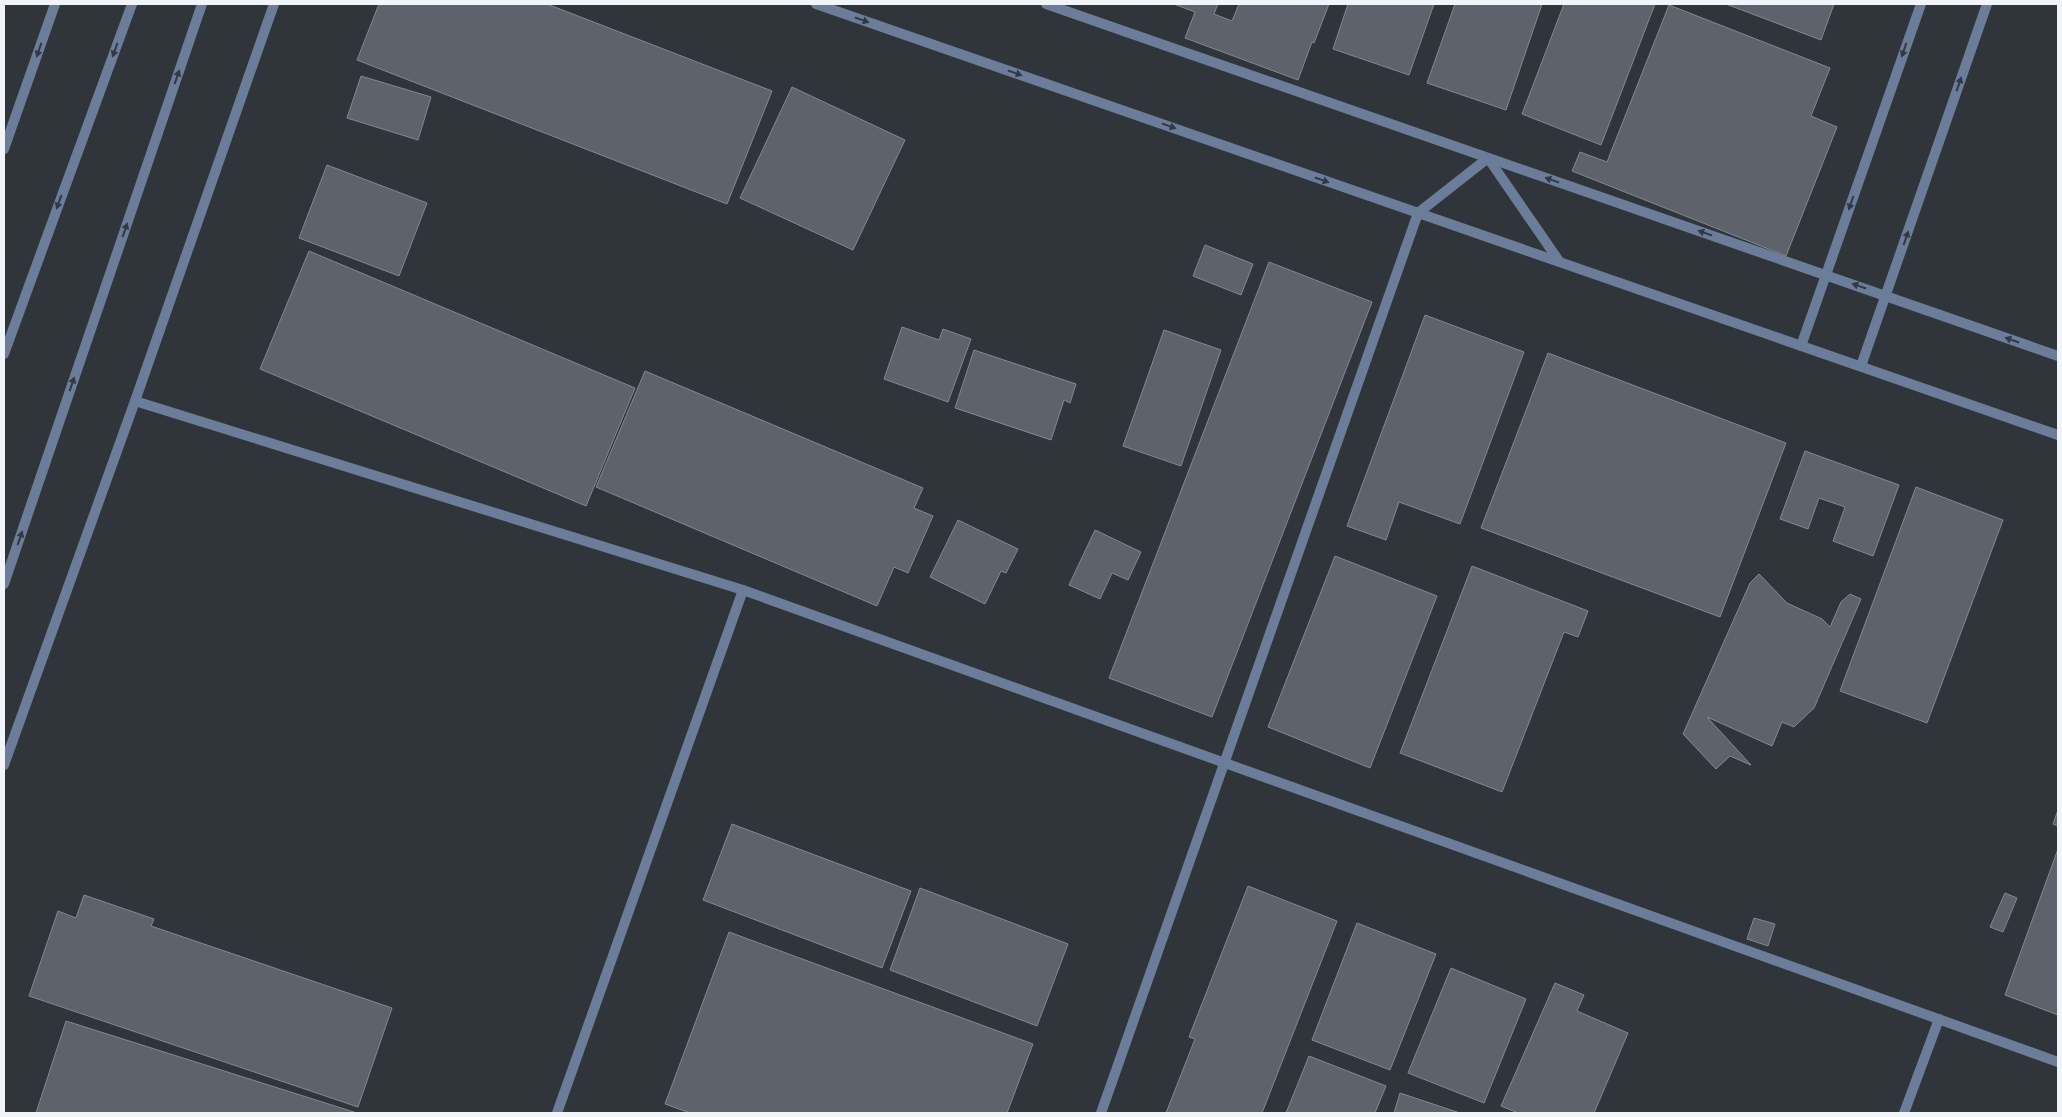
<svg xmlns="http://www.w3.org/2000/svg" width="2062" height="1117" viewBox="0 0 2062 1117" font-family="Roboto,sans-serif">
<rect width="100%" height="100%" fill="#30343b"/>
<g fill="#5e636b" stroke="#848991">
<path d="M379 4H547L772 91 727 204 357 60Z"/>
<path d="M1174 4H1218L1214 14 1232 21 1239 4H1329L1314 43 1312 42 1298 80 1185 38 1195 12Z"/>
<path d="M1348 4H1434L1409 75 1333 49Z"/>
<path d="M1455 4H1542L1506 110 1427 83Z"/>
<path d="M1564 4H1655L1601 145 1522 114Z"/>
<path d="M1726 4H1834L1821 40Z"/>
<path d="M1669 5 1830 68 1811 116 1837 127 1786 256 1572 171 1580 152 1607 162Z"/>
<path d="M361 76 431 97 418 140 347 118Z"/>
<path d="M792 87 905 140 853 250 740 198Z"/>
<path d="M327 165 427 203 399 276 299 238Z"/>
<path d="M1205 245 1253 264 1241 295 1193 276Z"/>
<path d="M309 251 635 388 586 506 260 369Z"/>
<path d="M1269 262 1372 302 1212 717 1109 678Z"/>
<path d="M1425 315 1524 352 1460 524 1399 502 1386 540 1347 526Z"/>
<path d="M902 327 939 340 943 329 971 339 948 402 884 379Z"/>
<path d="M1164 330 1221 350 1181 466 1123 446Z"/>
<path d="M974 350 1076 384 1070 403 1064 400 1051 440 955 408Z"/>
<path d="M1548 353 1786 443 1720 617 1481 528Z"/>
<path d="M645 371 923 488 914 508 933 516 908 573 894 567 877 606 596 487Z"/>
<path d="M1805 451 1899 485 1873 556 1833 541 1845 507 1819 498 1808 529 1780 519Z"/>
<path d="M1916 487 2003 520 1927 723 1840 691Z"/>
<path d="M958 520 1018 549 1006 573 1001 571 985 604 930 577Z"/>
<path d="M1095 530 1141 552 1128 580 1112 573 1100 599 1069 585Z"/>
<path d="M1335 556 1437 596 1370 768 1268 727Z"/>
<path d="M1472 566 1588 611 1578 637 1564 632 1502 792 1400 753Z"/>
<path d="M1759 574 1787 603 1822 619 1830 627 1841 602 1850 594 1861 599 1814 708 1794 727 1782 722 1772 746 1707 717 1751 765 1730 756 1716 769 1683 734 1750 583Z"/>
<path d="M2058 810V826L2053 824Z"/>
<path d="M732 824 911 891 882 968 703 900Z"/>
<path d="M2058 849V1015L2005 995Z"/>
<path d="M1248 886 1337 921 1262 1113H1166L1195 1039 1189 1037Z"/>
<path d="M920 888 1068 944 1037 1026 890 970Z"/>
<path d="M2005 893 2017 898 2003 932 1990 927Z"/>
<path d="M84 895 154 919 151 926 392 1008 358 1107 29 996 58 911 76 918Z"/>
<path d="M1754 918 1775 924 1768 946 1747 939Z"/>
<path d="M1357 923 1436 954 1390 1070 1312 1040Z"/>
<path d="M729 932 1033 1044 1007 1113H690L665 1104Z"/>
<path d="M1451 968 1526 999 1484 1103 1408 1073Z"/>
<path d="M1555 983 1584 995 1577 1011 1628 1033 1594 1113H1518L1501 1106Z"/>
<path d="M66 1021 357 1113H36Z"/>
<path d="M1309 1056 1386 1086 1375 1113H1286Z"/>
<path d="M1400 1093 1460 1113H1394Z"/>
</g>
<g fill="none" stroke-linecap="round" stroke-linejoin="round">
<g stroke="#6c7d9a" stroke-width="10">
<path d="M816 4 2058 435"/>
<path d="M1046 4 2058 356"/>
<path d="M1801 346 1921 4"/>
<path d="M1861 366 1987 4"/>
<path d="M135 401 743 590 2058 1062"/>
<path d="M557 1113 743 590"/>
<path d="M1101 1113 1418 213 1488 158 1559 261"/>
<path d="M1904 1113 1939 1019"/>
</g>
<g stroke="#6c7d9a" stroke-width="10">
<path d="M4 149 55 4"/>
<path d="M4 354 132 4"/>
<path d="M4 584 202 4"/>
<path d="M4 765 135 401 274 4"/>
</g>
</g>
<defs><path id="oneway-solid" d="M-6-.8H1V-3.2L6.5 0L1 3.2V.8H-6Z" transform="scale(1.25)"/></defs>
<g fill="#333944">
<use href="#oneway-solid" transform="translate(862 20) rotate(19)"/>
<use href="#oneway-solid" transform="translate(39 50) rotate(109)"/>
<use href="#oneway-solid" transform="translate(115 50) rotate(110)"/>
<use href="#oneway-solid" transform="translate(1904 50) rotate(109)"/>
<use href="#oneway-solid" transform="translate(1015 73) rotate(19)"/>
<use href="#oneway-solid" transform="translate(177 77) rotate(-71)"/>
<use href="#oneway-solid" transform="translate(1959 84) rotate(-71)"/>
<use href="#oneway-solid" transform="translate(1169 126) rotate(19)"/>
<use href="#oneway-solid" transform="translate(1322 180) rotate(19)"/>
<use href="#oneway-solid" transform="translate(1552 180) rotate(-161)"/>
<use href="#oneway-solid" transform="translate(59 202) rotate(110)"/>
<use href="#oneway-solid" transform="translate(1851 203) rotate(109)"/>
<use href="#oneway-solid" transform="translate(125 230) rotate(-71)"/>
<use href="#oneway-solid" transform="translate(1705 233) rotate(-161)"/>
<use href="#oneway-solid" transform="translate(1906 238) rotate(-71)"/>
<use href="#oneway-solid" transform="translate(1859 286) rotate(-161)"/>
<use href="#oneway-solid" transform="translate(2012 340) rotate(-161)"/>
<use href="#oneway-solid" transform="translate(72 384) rotate(-71)"/>
<use href="#oneway-solid" transform="translate(20 538) rotate(-71)"/>
</g>
<rect width="2062" height="1117" fill="none" stroke="#f1f4f8" stroke-width="10"/>
</svg>
